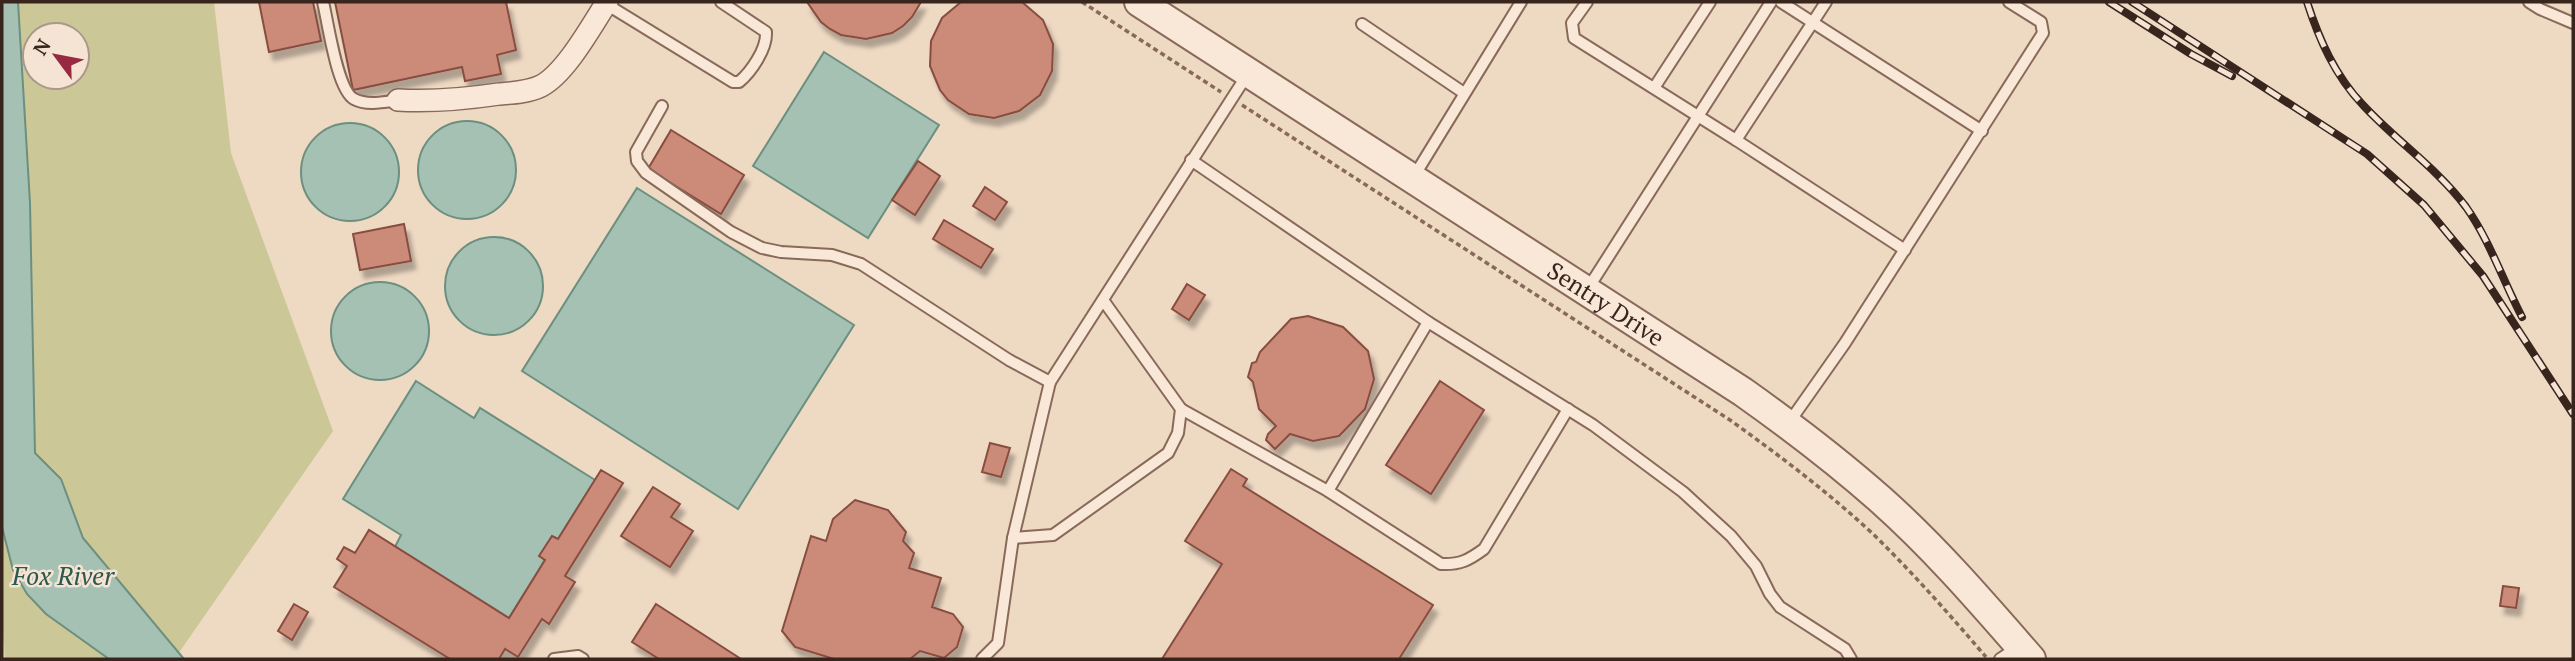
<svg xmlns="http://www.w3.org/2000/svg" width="2575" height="661" viewBox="0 0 2575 661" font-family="'PT Serif',serif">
<defs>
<filter id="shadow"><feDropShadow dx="4.5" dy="8" stdDeviation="2" flood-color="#0004"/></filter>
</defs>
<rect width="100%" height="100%" fill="#eed9c3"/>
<path fill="#ccc797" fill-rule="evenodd" d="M2 2H214L231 153 333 431 178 654 96 648 109 659H5L2 612ZM35 35H77V77H35Z"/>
<g fill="#a5c1b3" stroke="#6c8f7f" stroke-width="2">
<path d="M2 2H18L30 203 35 453 61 479 83 538 184 659H109L46 614 27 594 13 570 2 527Z"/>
<path d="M824 52 939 125 868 238 753 166Z"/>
<circle cx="467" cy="170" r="49"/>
<circle cx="350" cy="172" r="49"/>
<path d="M637 188 854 325 738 509 522 371Z"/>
<circle cx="494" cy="286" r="49"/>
<circle cx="380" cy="331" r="49"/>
<path d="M416 381 474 418 480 408 595 480 558 539 552 536 540 556 545 560 509 618 395 547 401 535 343 499Z"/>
</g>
<g fill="#cc8b79" stroke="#884e40" stroke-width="2" filter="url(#shadow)">
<path d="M259 2H313L321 41 269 52Z"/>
<path d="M335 2H506L516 50 497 55 501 74 465 81 462 67 353 90Z"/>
<path d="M807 2H921L912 17 903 26 892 33 866 39 841 35 830 29 821 22Z"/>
<path d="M961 2H1022L1043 20 1053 44 1052 71 1040 95 1019 111 994 118 969 114 948 100 940 90 930 66 931 41 942 18Z"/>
<path d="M671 130 744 175 721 214 648 169Z"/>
<path d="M918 161 940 176 915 215 892 200Z"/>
<path d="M985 187 1007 202 995 220 973 206Z"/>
<path d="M944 220 993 249 981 268 933 239Z"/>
<path d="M404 224 411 261 360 270 353 234Z"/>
<path d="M1187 284 1205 295 1189 320 1172 309Z"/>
<path d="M1308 316 1343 327 1368 351 1374 379 1365 409 1339 436 1313 441 1290 434 1275 449 1266 440 1268 434 1276 426 1259 409 1253 382 1248 377 1252 363 1256 362 1260 352 1291 319Z"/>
<path d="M1440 381 1484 410 1431 494 1386 465Z"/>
<path d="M990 443 1010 448 1001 477 982 472Z"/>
<path d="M1231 469 1247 479 1243 486 1433 605 1399 659H1162L1222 564 1185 541Z"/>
<path d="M601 470 623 483 565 576 575 582 549 624 542 619 518 657 505 649 499 659H450L334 587 347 566 337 559 344 547 355 553 369 530 509 618 545 560 539 556 552 536 558 539Z"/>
<path d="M653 487 680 504 671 517 693 531 670 567 621 536Z"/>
<path d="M855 500 888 510 906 532 903 541 914 553 909 568 941 578 932 607 953 614 963 627 957 647 944 658 920 651 910 659H834L795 647 782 631 811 536 826 541 833 519Z"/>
<path d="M2503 586 2519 588 2516 608 2500 606Z"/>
<path d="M294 604 308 612 292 640 278 631Z"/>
<path d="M656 604 741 659H659L632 642Z"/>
</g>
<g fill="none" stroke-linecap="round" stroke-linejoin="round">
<g stroke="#88695a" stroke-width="14">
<g id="service">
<path d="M323 2C328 22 337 90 354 99 367 106 384 102 398 100"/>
<path d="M1587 2 1572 23 1574 38 1736 140 1826 2"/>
<path d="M1781 2 1982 131"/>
<path d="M2529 2 2540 9 2573 23"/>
<path d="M606 4 733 82H739C751 72 767 49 766 32L721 2"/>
<path d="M1362 24 1464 93"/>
<path d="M1654 88 1710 2"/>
<path d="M662 106 636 152 637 161 646 173 731 232 762 248 781 252 832 255 861 264 1009 360 1050 382 1247 75"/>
<path d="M1736 140 1905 250"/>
<path d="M1191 160 1428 322 1593 425 1683 492 1731 536 1756 566 1770 594 1780 607 1845 649 1851 659"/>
<path d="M1413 178 1521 2"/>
<path d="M1587 290 1771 2"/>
<path d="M1181 409 1328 491 1441 564C1460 565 1469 560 1484 549L1568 409"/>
<path d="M1788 424 1845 343 2043 33 2041 22 2009 2"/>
<path d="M1328 491 1428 322"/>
<path d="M1013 538 1053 535 1168 453 1178 433 1181 409 1103 300"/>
<path d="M554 659 578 656 583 659"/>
<path d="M982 659 998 643 1013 538 1050 382"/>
<path d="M2000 659 2018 647"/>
</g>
</g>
<g stroke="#88695a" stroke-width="24">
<path id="minor" d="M398 100C432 102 465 99 499 94 513 93 529 92 541 86 566 73 592 25 607 2"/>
</g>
<g stroke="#88695a" stroke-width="32">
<g id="tertiary">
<path id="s1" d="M1139 2 1743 392C1791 426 1837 461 1881 500 1936 549 1983 604 2031 659"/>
</g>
</g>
<g stroke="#88695a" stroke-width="3.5" stroke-dasharray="5 3.5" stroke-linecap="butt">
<path d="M1082 2 1221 92"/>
<path d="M1242 105 1730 420C1780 456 1828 492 1873 534 1913 573 1950 615 1986 657"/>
</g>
<use href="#service" stroke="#f9e8d7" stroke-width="10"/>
<use href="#minor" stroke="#f9e8d7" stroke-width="21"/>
<use href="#tertiary" stroke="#f9e8d7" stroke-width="28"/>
<g stroke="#38251e" stroke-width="8">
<g id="rail">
<path d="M2109 2 2191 54 2232 76"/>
<path d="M2132 2 2367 154 2424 205 2483 276 2573 414"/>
<path d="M2307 2C2319 39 2335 76 2363 105 2395 140 2437 168 2466 207 2490 241 2503 281 2522 317"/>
</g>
</g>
<use href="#rail" stroke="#f5e4d3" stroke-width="5" stroke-dasharray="16" stroke-linecap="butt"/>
</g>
<g text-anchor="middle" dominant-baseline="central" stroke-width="5" stroke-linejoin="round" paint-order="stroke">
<g font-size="24" fill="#38251e" stroke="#f5e4d3">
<text stroke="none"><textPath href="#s1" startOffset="556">Sentry Drive</textPath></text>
</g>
<g font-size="26" font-style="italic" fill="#2d584d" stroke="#f5e4d3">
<text x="63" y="575">Fox River</text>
</g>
</g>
<rect width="2575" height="661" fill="none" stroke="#38251e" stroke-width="7"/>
<g transform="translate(56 56) rotate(302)"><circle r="33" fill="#f5e4d3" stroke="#a9988b" stroke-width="2"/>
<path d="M0-5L12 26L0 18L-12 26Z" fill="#972a41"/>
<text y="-10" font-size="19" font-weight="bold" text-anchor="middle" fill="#38251e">N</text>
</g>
</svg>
